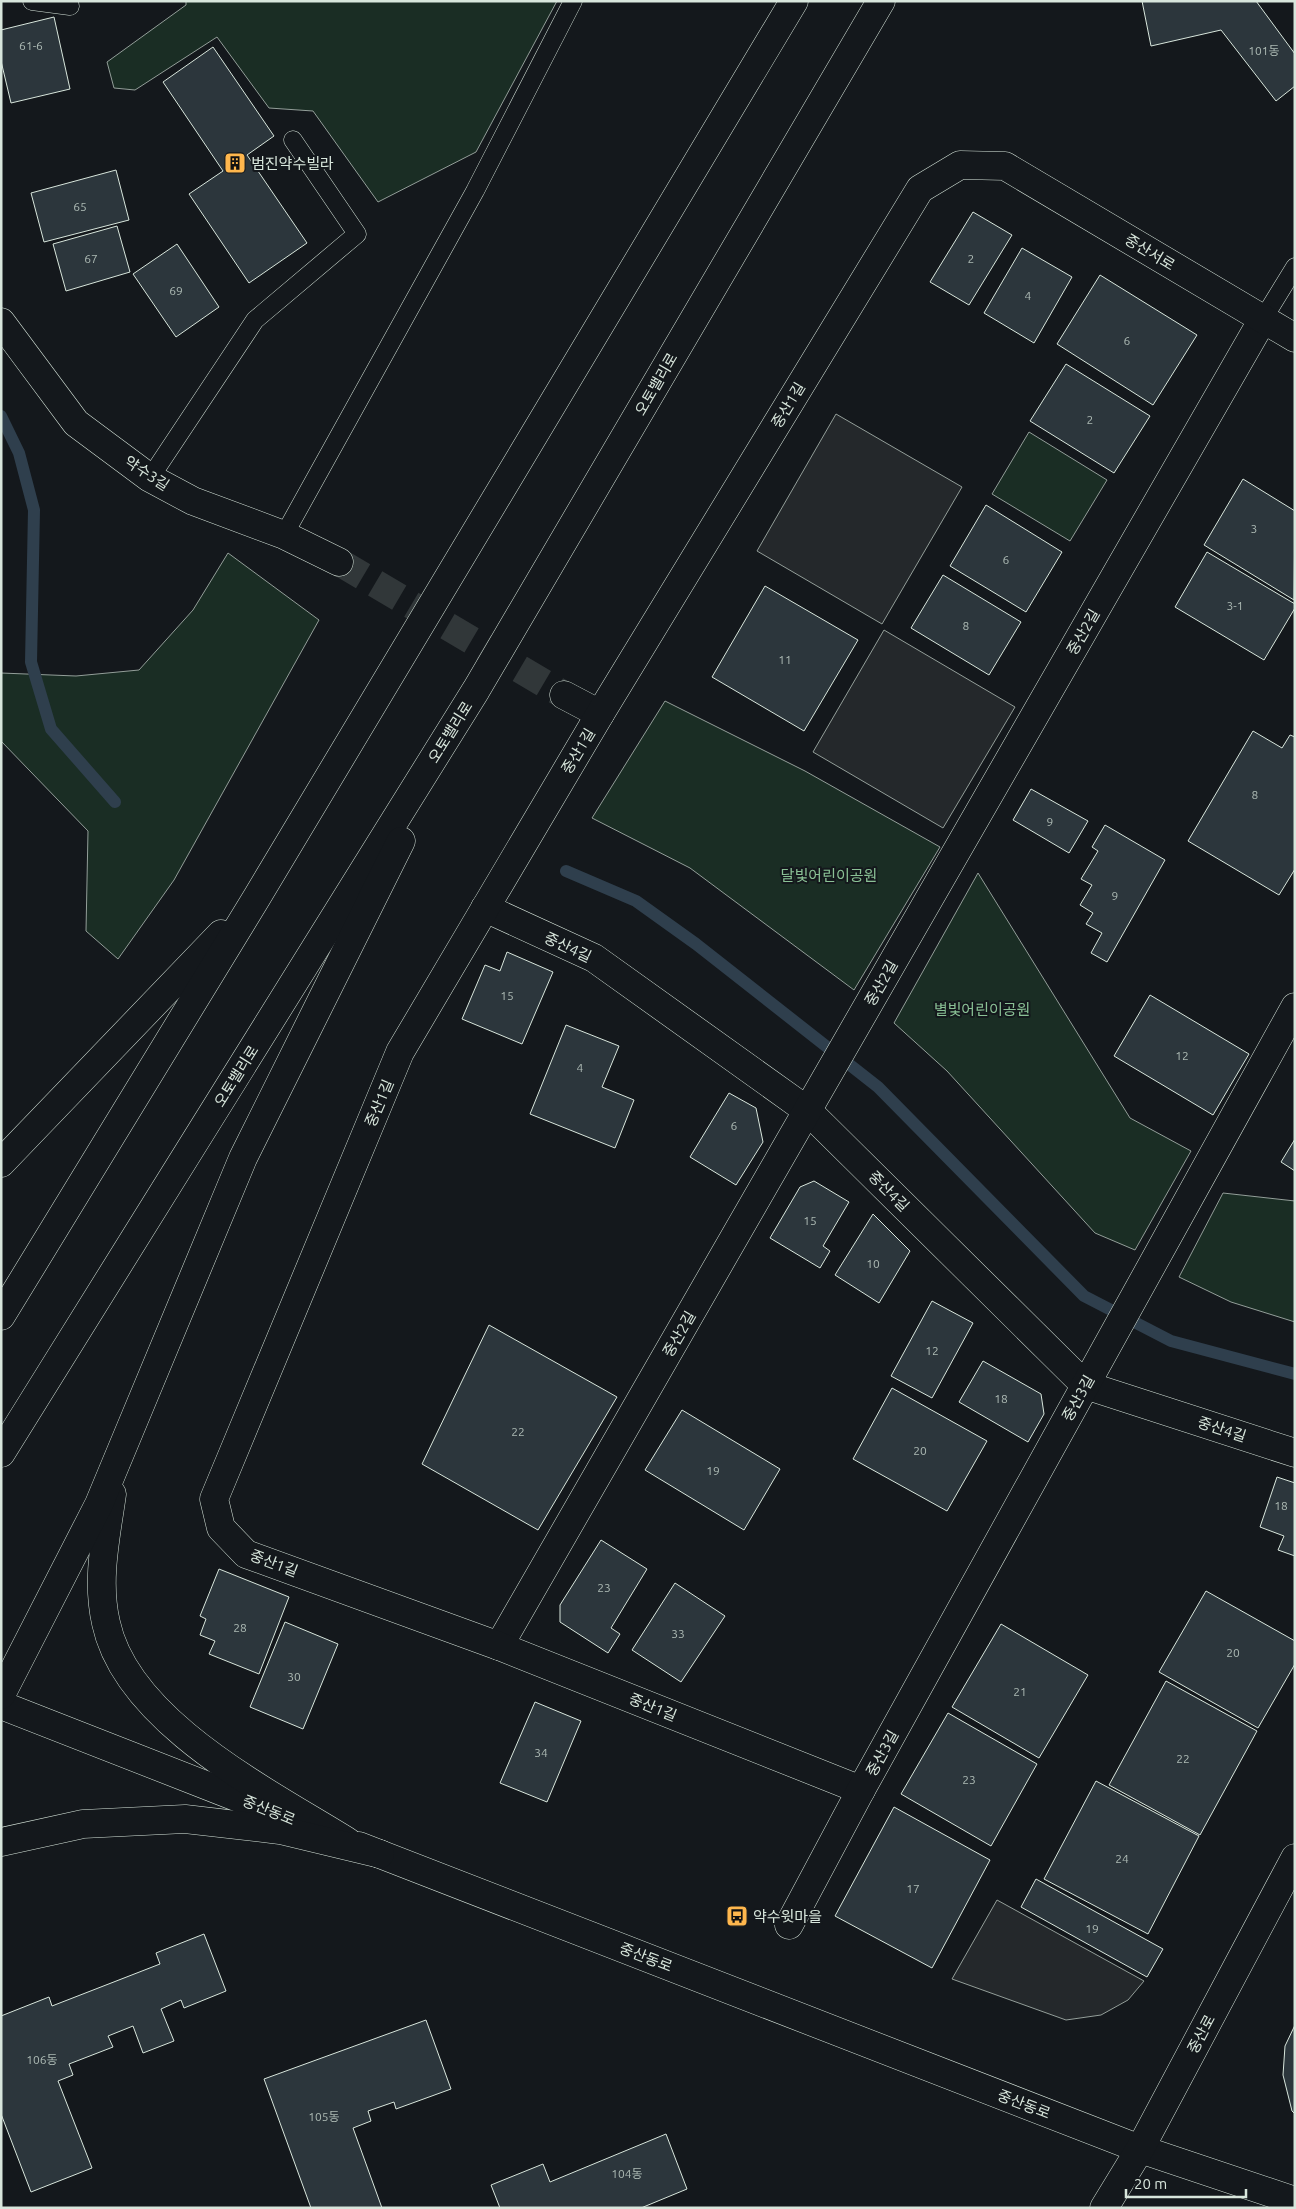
<svg xmlns="http://www.w3.org/2000/svg" width="1296" height="2209" viewBox="0 0 1296 2209" font-family="Ubuntu,'Noto Sans KR',sans-serif">
<rect width="100%" height="100%" fill="#14181c"/>
<g fill="#1a2d24" stroke="#939e99">
<path d="M186 1H557L476 152 378 202 313 111 269 108 217 37 135 90 114 88 107 62 186 5Z"/>
<path d="M1029 432 1107 480 1070 541 992 494Z"/>
<path d="M228 553 319 620 174 880 118 959 86 931 88 831 1 741V673L76 676 139 670 193 610Z"/>
<path d="M665 701 805 771 940 847 854 990 690 868 592 818Z"/>
<path d="M978 873 1130 1118 1191 1151 1135 1250 1095 1233 947 1071 894 1023Z"/>
<path d="M1223 1193 1295 1201V1322L1231 1302 1179 1277Z"/>
</g>
<g fill="#24282b" stroke="#939e99">
<path d="M836 414 962 487 882 624 757 551Z"/>
<path d="M884 630 1015 707 943 828 813 752Z"/>
<path d="M997 1900 1144 1981 1128 2000 1101 2015 1066 2020 952 1979Z"/>
</g>
<g fill="none" stroke-linecap="round" stroke-linejoin="round">
<g stroke="#2f3f4d" stroke-width="12">
<path d="M1 416 19 453 34 510 31 662 51 729 115 802"/>
<path d="M566 871 636 901 696 944 878 1087 1084 1296 1171 1341 1295 1374"/>
</g>
</g>
<g fill="#2c363c" stroke="#d8e6dc">
<path d="M1142 1H1256L1295 54V86L1276 101 1221 30 1151 46Z"/>
<path d="M54 17 70 89 11 103 1 61V30Z"/>
<path d="M213 47 274 136 247 155 307 243 249 283 189 194 223 171 163 82Z"/>
<path d="M116 170 129 220 44 242 31 193Z"/>
<path d="M973 212 1012 235 969 305 930 282Z"/>
<path d="M117 226 130 272 66 291 53 244Z"/>
<path d="M177 244 219 307 176 337 133 274Z"/>
<path d="M1022 248 1072 277 1034 343 984 313Z"/>
<path d="M1100 275 1197 335 1153 405 1057 344Z"/>
<path d="M1066 364 1150 416 1114 473 1030 421Z"/>
<path d="M1243 479 1295 511 1294 600 1204 545Z"/>
<path d="M986 505 1062 552 1026 612 950 566Z"/>
<path d="M1207 552 1295 604V608L1264 660 1175 607Z"/>
<path d="M943 575 1021 622 989 675 911 628Z"/>
<path d="M765 586 858 640 804 731 712 677Z"/>
<path d="M1253 731 1282 748 1290 735 1295 737V869L1279 895 1188 841Z"/>
<path d="M1031 789 1088 821 1069 853 1013 820Z"/>
<path d="M1105 825 1165 860 1107 962 1091 953 1102 933 1086 924 1093 913 1080 905 1092 885 1081 879 1098 851 1092 847Z"/>
<path d="M507 952 553 972 522 1044 462 1019 485 965 500 971Z"/>
<path d="M1150 995 1249 1054 1213 1115 1114 1056Z"/>
<path d="M566 1025 619 1046 602 1087 634 1100 615 1148 530 1114Z"/>
<path d="M729 1093 756 1108 763 1142 736 1185 690 1157Z"/>
<path d="M1295 1139V1171L1281 1162Z"/>
<path d="M814 1181 849 1202 823 1246 830 1251 820 1268 770 1238 800 1187Z"/>
<path d="M873 1214 910 1251 879 1303 835 1275Z"/>
<path d="M932 1301 973 1323 932 1398 891 1376Z"/>
<path d="M489 1325 617 1397 538 1530 422 1464Z"/>
<path d="M983 1361 1041 1394 1044 1414 1028 1442 959 1402Z"/>
<path d="M892 1388 987 1441 947 1511 853 1459Z"/>
<path d="M682 1410 780 1469 744 1530 645 1470Z"/>
<path d="M1277 1477 1295 1483V1556L1278 1550 1284 1536 1260 1527Z"/>
<path d="M601 1540 647 1569 611 1628 620 1634 608 1653 560 1622V1605Z"/>
<path d="M219 1569 289 1597 259 1674 209 1654 215 1641 200 1635 206 1619 200 1616Z"/>
<path d="M675 1583 725 1616 681 1682 632 1650Z"/>
<path d="M1206 1591 1295 1641V1664L1258 1728 1159 1672Z"/>
<path d="M285 1622 338 1644 303 1729 250 1707Z"/>
<path d="M1001 1624 1088 1675 1039 1758 952 1707Z"/>
<path d="M1166 1681 1257 1731 1200 1835 1109 1785Z"/>
<path d="M535 1702 581 1721 547 1802 500 1783Z"/>
<path d="M948 1713 1037 1764 991 1846 901 1794Z"/>
<path d="M1096 1781 1199 1836 1148 1934 1044 1879Z"/>
<path d="M894 1807 990 1860 932 1968 835 1916Z"/>
<path d="M1036 1879 1163 1949 1147 1977 1021 1907Z"/>
<path d="M204 1934 226 1991 184 2008 181 2000 161 2009 174 2041 143 2053 133 2026 108 2036 113 2047 69 2064 73 2075 58 2081 92 2168 31 2192 1 2114V2016L49 1997 52 2006 160 1964 156 1953Z"/>
<path d="M426 2020 451 2089 396 2109 394 2102 368 2111 371 2121 353 2128 382 2208H311L264 2079Z"/>
<path d="M1295 2025V2114L1292 2111 1283 2075 1285 2046Z"/>
<path d="M666 2134 687 2189 641 2208H500L491 2185 543 2164 550 2182Z"/>
</g>
<g fill="none" stroke-linecap="round" stroke-linejoin="round">
<path stroke="#313739" stroke-width="28" stroke-dasharray="28 14" stroke-linecap="butt" d="M339 562 564 695"/>
<g stroke="#d8e6dc" stroke-width="19">
<g id="service">
<path d="M32 1 70 6"/>
<path d="M1263 319 1295 267"/>
<path d="M150 478 255 320 357 234 293 140"/>
<path d="M284 535 475 191 573 1"/>
</g>
</g>
<g stroke="#d8e6dc" stroke-width="29">
<g id="minor">
<path d="M1 322 76 423 150 478 193 501 284 535 339 562"/>
<path d="M564 695 600 714"/>
<path d="M485 908 594 958 808 1111 1085 1385 1295 1453"/>
<path d="M499 1646 1263 319"/>
<path d="M861 1790 499 1646 246 1554 221 1528 214 1499 400 1052 600 714 920 189 960 165 1005 166 1295 338"/>
<path d="M789 1925 861 1790 1295 1007"/>
</g>
</g>
<g stroke="#d8e6dc" stroke-width="29">
<g id="tertiary">
<path d="M1 1705 305 1824"/>
<path d="M359 1846 1140 2149 1295 2201"/>
<path d="M1104 2208 1140 2149 1295 1858"/>
</g>
</g>
<g stroke="#d8e6dc" stroke-width="29">
<g id="trunk">
<path d="M1 1163 221 934"/>
<path d="M1 1316 257 897 794 1"/>
<path d="M1 1453 476 690 881 1"/>
<path d="M112 1494C106 1537 96 1580 106 1623 127 1722 268 1792 348 1842"/>
<path d="M1 1695 99 1504 243 1158 401 841"/>
<path d="M1 1842 83 1824 185 1819 280 1830 380 1854"/>
</g>
</g>
<use href="#service" stroke="#14181c" stroke-width="18"/>
<use href="#minor" stroke="#14181c" stroke-width="28"/>
<use href="#tertiary" stroke="#14181c" stroke-width="28"/>
<use href="#trunk" stroke="#14181c" stroke-width="28"/>
</g>
<defs>
<g id="building-square" transform="scale(1.125)"><rect x="-9" y="-9" width="18" height="18" rx="4" fill="#ffb74d" stroke="#14181c"/><path d="M-4-6H4V6H1V3H-1V6H-4ZM-2.5-4.3h1.7v1.8h-1.7ZM.8-4.3h1.7v1.8H.8ZM-2.5-1h1.7V.8h-1.7ZM.8-1h1.7V.8H.8Z" fill="#111"/></g>
<g id="bus-square" transform="scale(1.125)"><rect x="-9" y="-9" width="18" height="18" rx="4" fill="#ffb74d" stroke="#14181c"/><path d="M-5-6H5V4H4V6H2V4H-2V6H-4V4H-5ZM-3.5-4V0h7V-4ZM-3.5 1.2v1.5H-2V1.2ZM2 1.2v1.5H3.5V1.2Z" fill="#111"/></g>
</defs>
<g fill-rule="evenodd">
<use href="#building-square" x="235" y="163"/>
<use href="#bus-square" x="737" y="1916"/>
</g>
<g text-anchor="middle" dominant-baseline="central" stroke-width="4" stroke-linejoin="round" paint-order="stroke">
<g font-size="12" fill="#adbab4">
<text x="31" y="45">61-6</text>
<text x="1264" y="50">101동</text>
<text x="80" y="206">65</text>
<text x="91" y="258">67</text>
<text x="971" y="258">2</text>
<text x="176" y="290">69</text>
<text x="1028" y="295">4</text>
<text x="1127" y="340">6</text>
<text x="1090" y="419">2</text>
<text x="1254" y="528">3</text>
<text x="1006" y="559">6</text>
<text x="1235" y="605">3-1</text>
<text x="966" y="625">8</text>
<text x="785" y="659">11</text>
<text x="1255" y="794">8</text>
<text x="1050" y="821">9</text>
<text x="1115" y="895">9</text>
<text x="507" y="995">15</text>
<text x="1182" y="1055">12</text>
<text x="580" y="1067">4</text>
<text x="734" y="1125">6</text>
<text x="810" y="1220">15</text>
<text x="873" y="1263">10</text>
<text x="932" y="1350">12</text>
<text x="1001" y="1398">18</text>
<text x="518" y="1431">22</text>
<text x="920" y="1450">20</text>
<text x="713" y="1470">19</text>
<text x="1281" y="1505">18</text>
<text x="604" y="1587">23</text>
<text x="240" y="1627">28</text>
<text x="678" y="1633">33</text>
<text x="1233" y="1652">20</text>
<text x="294" y="1676">30</text>
<text x="1020" y="1691">21</text>
<text x="541" y="1752">34</text>
<text x="1183" y="1758">22</text>
<text x="969" y="1779">23</text>
<text x="1122" y="1858">24</text>
<text x="913" y="1888">17</text>
<text x="1092" y="1928">19</text>
<text x="42" y="2059">106동</text>
<text x="324" y="2116">105동</text>
<text x="627" y="2173">104동</text>
</g>
<g font-size="15" fill="#d8e6dc" stroke="#14181c" text-anchor="start">
<text x="251" y="163">범진약수빌라</text>
<text x="753" y="1916">약수윗마을</text>
</g>
<g font-size="15" fill="#d8e6dc" stroke="#14181c">
<text transform="translate(1150 252) rotate(31)">중산서로</text>
<text transform="translate(656 384) rotate(-60)">오토밸리로</text>
<text transform="translate(788 405) rotate(-59)">중산1길</text>
<text transform="translate(147 473) rotate(33)">약수3길</text>
<text transform="translate(1083 632) rotate(-60)">중산2길</text>
<text transform="translate(450 732) rotate(-58)">오토밸리로</text>
<text transform="translate(578 751) rotate(-59)">중산1길</text>
<text transform="translate(568 947) rotate(25)">중산4길</text>
<text transform="translate(881 983) rotate(-60)">중산2길</text>
<text transform="translate(236 1076) rotate(-58)">오토밸리로</text>
<text transform="translate(379 1103) rotate(-67)">중산1길</text>
<text transform="translate(889 1191) rotate(45)">중산4길</text>
<text transform="translate(679 1334) rotate(-60)">중산2길</text>
<text transform="translate(1078 1398) rotate(-61)">중산3길</text>
<text transform="translate(1222 1429) rotate(18)">중산4길</text>
<text transform="translate(274 1563) rotate(21)">중산1길</text>
<text transform="translate(653 1707) rotate(22)">중산1길</text>
<text transform="translate(882 1753) rotate(-61)">중산3길</text>
<text transform="translate(269 1810) rotate(22)">중산동로</text>
<text transform="translate(646 1957) rotate(21)">중산동로</text>
<text transform="translate(1201 2034) rotate(-62)">중산로</text>
<text transform="translate(1024 2104) rotate(21)">중산동로</text>
</g>
<g font-size="15" fill="#8ac095" stroke="#14181c">
<text x="829" y="875">달빛어린이공원</text>
<text x="982" y="1009">별빛어린이공원</text>
</g>
</g>
<rect width="1296" height="2209" fill="none" stroke="#d8e6dc" stroke-width="5"/>
<path d="M1126 2189v8h120v-8" fill="none" stroke="#d8e6dc" stroke-width="2.5"/>
<text x="1134" y="2189" font-size="15" fill="#d8e6dc" stroke="#14181c" stroke-width="4" paint-order="stroke">20 m</text>
</svg>
